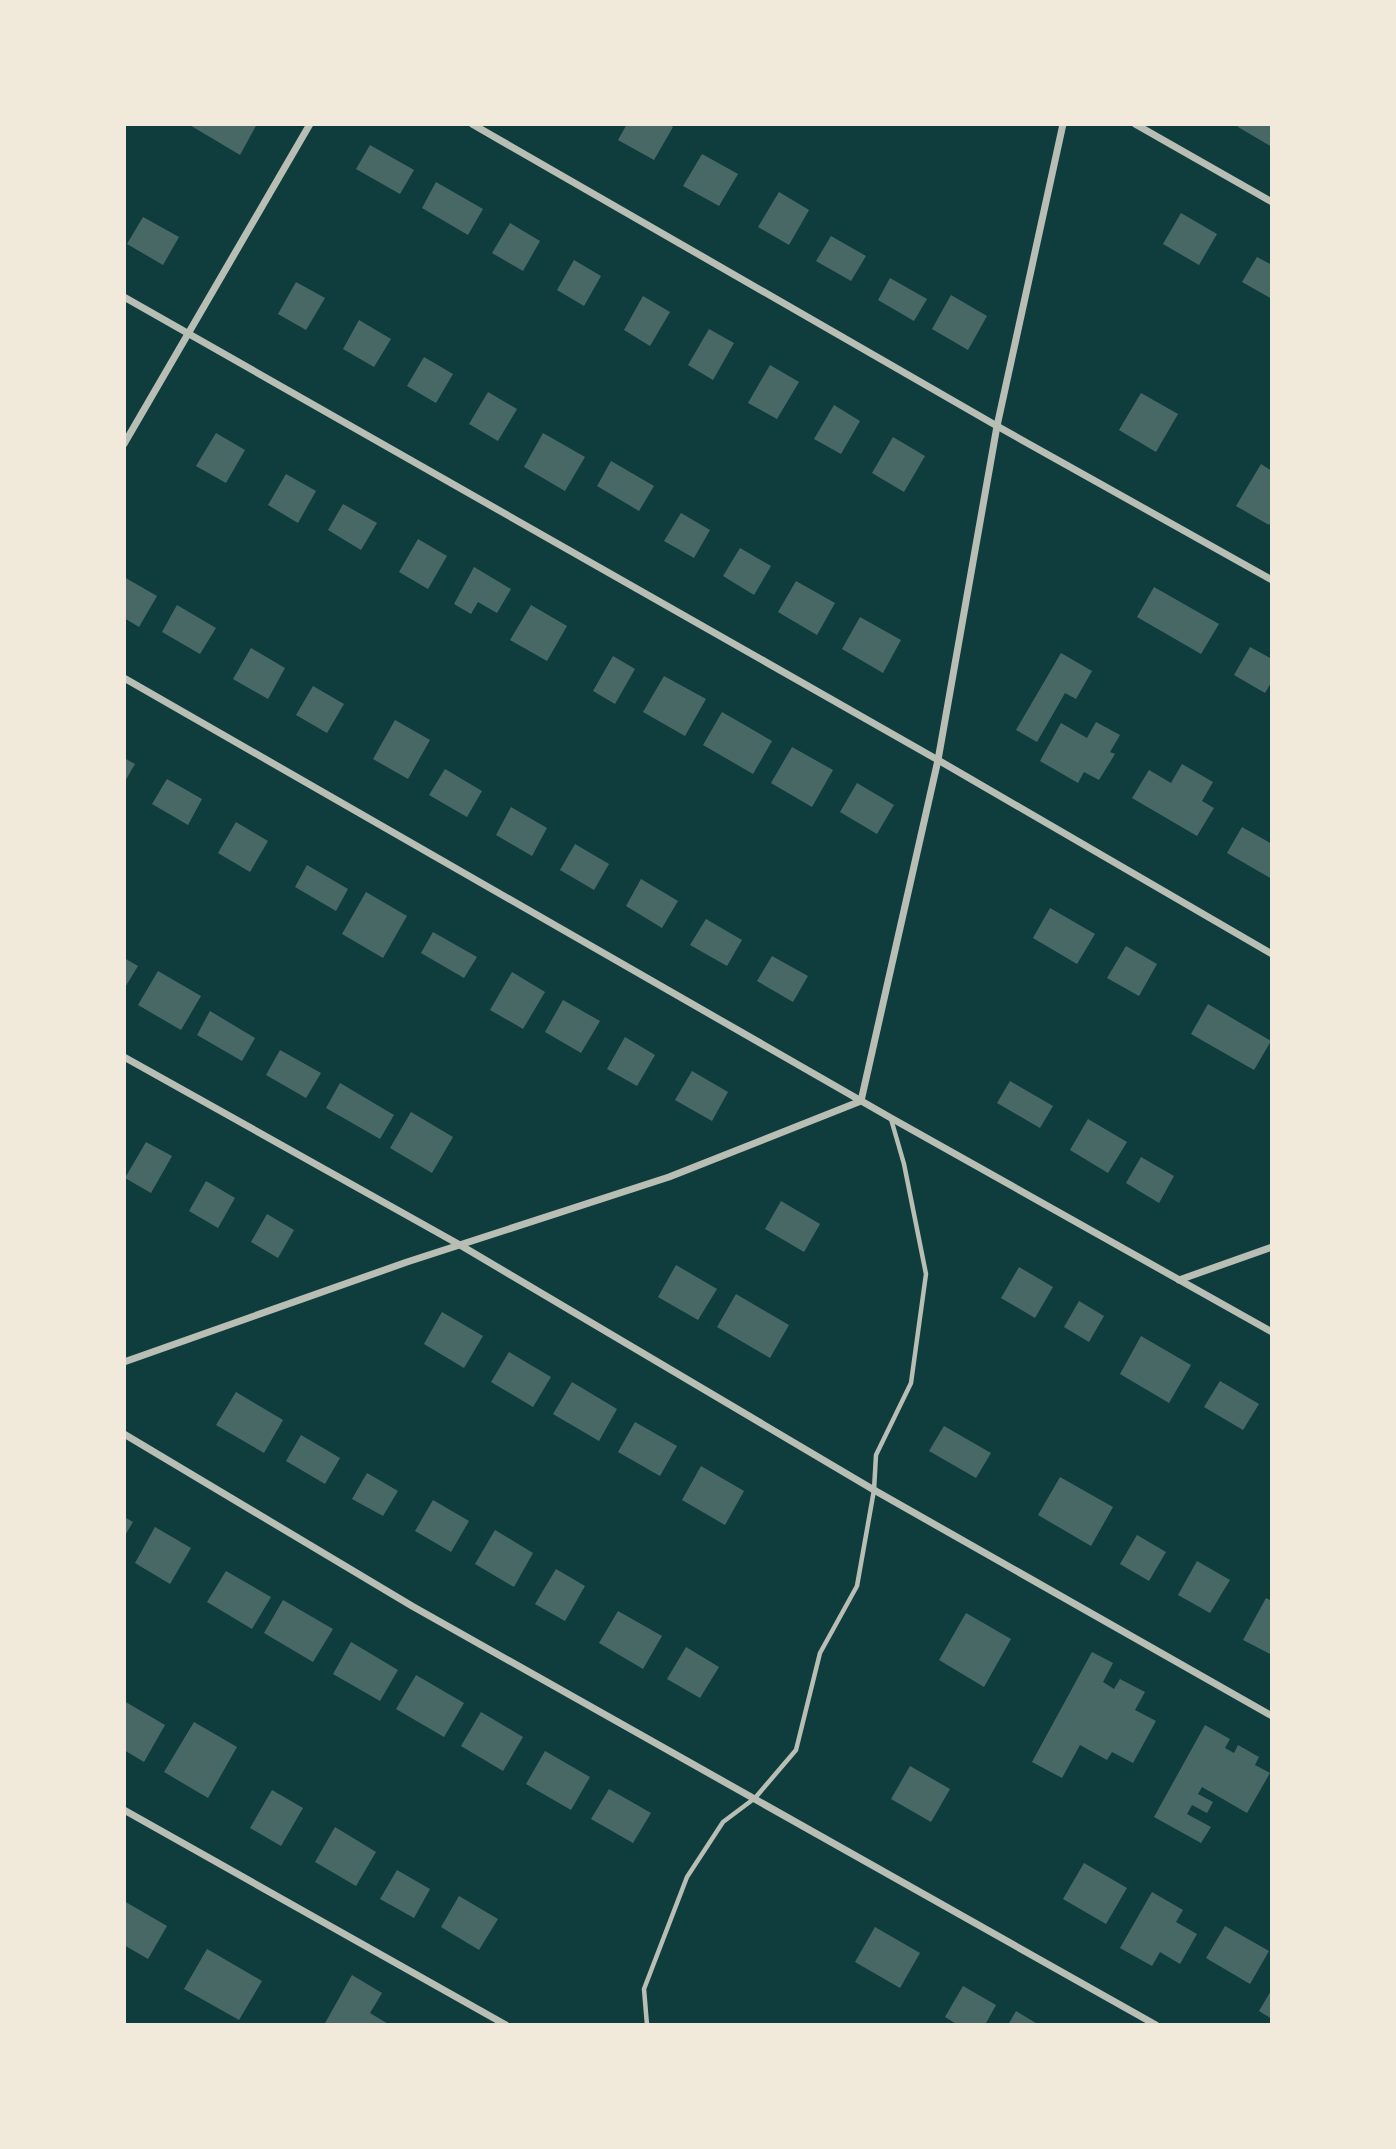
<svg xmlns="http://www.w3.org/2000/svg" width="1396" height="2149" viewBox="0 0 1396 2149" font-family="Barlow,sans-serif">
<rect width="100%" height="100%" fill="#0f3d3e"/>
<g fill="#486865">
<path d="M188 124H257L240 155Z"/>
<path d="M627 124H669L673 127 654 160 618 140Z"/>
<path d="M1239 124H1272V147L1238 127Z"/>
<path d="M370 145 414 170 400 194 356 169Z"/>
<path d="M702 154 738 174 719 206 683 186Z"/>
<path d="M436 182 483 209 468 235 422 208Z"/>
<path d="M779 192 809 210 789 245 758 227Z"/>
<path d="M1181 213 1217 234 1199 265 1163 244Z"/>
<path d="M143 217 179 237 163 265 127 244Z"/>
<path d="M510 223 540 241 523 271 492 253Z"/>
<path d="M831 236 866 256 851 281 816 261Z"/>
<path d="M1257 257 1272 265V299L1242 282Z"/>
<path d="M574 260 601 276 584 306 557 290Z"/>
<path d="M890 278 927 299 914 321 878 300Z"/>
<path d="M296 282 325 298 306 330 278 314Z"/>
<path d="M951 295 987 316 968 350 932 329Z"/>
<path d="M643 296 670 312 650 346 624 330Z"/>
<path d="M359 320 391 339 374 367 343 349Z"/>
<path d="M709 329 734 343 713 380 688 365Z"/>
<path d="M424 357 453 374 436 403 407 386Z"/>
<path d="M770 365 799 382 777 419 748 403Z"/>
<path d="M488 392 517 409 498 441 469 424Z"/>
<path d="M1141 393 1178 414 1156 452 1119 430Z"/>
<path d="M834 405 860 421 841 454 814 439Z"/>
<path d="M216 433 245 450 226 483 196 466Z"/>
<path d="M543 433 585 457 565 491 524 467Z"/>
<path d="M893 437 925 456 904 492 872 473Z"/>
<path d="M611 461 654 486 639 511 597 486Z"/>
<path d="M1261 464 1272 471V520L1269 525 1236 506Z"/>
<path d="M286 474 316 491 298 523 268 505Z"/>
<path d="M343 504 377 523 361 550 328 530Z"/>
<path d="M681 513 710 530 694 558 664 541Z"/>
<path d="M418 539 447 556 428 589 399 572Z"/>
<path d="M740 548 771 566 754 595 723 576Z"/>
<path d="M474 567 511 589 497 613 478 602 471 614 454 604Z"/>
<path d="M124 577 157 596 139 627 124 618Z"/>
<path d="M796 581 835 603 817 635 778 612Z"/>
<path d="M1154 587 1219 624 1201 654 1137 617Z"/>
<path d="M177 605 216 628 200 654 162 632Z"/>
<path d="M531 605 567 626 547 661 510 640Z"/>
<path d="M860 617 901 640 883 673 842 649Z"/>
<path d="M1250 647 1272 659V681L1265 693 1234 675Z"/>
<path d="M251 648 285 668 268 699 233 679Z"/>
<path d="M1061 653 1092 671 1076 699 1065 693 1037 742 1016 730Z"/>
<path d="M613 656 635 669 615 704 593 691Z"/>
<path d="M664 676 706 699 685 736 643 712Z"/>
<path d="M313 686 344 704 327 733 296 715Z"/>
<path d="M722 712 772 741 753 774 703 745Z"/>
<path d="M395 720 430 740 408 779 373 759Z"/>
<path d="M1096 722 1120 735 1110 752 1115 754 1099 780 1084 772 1078 783 1040 761 1061 723 1087 738Z"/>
<path d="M792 747 833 770 812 807 771 783Z"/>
<path d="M124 758 135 764 124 783Z"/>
<path d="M1182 764 1213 782 1202 801 1214 808 1197 836 1132 798 1149 770 1171 783Z"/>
<path d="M445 769 482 791 467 817 429 795Z"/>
<path d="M167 779 202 799 188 825 152 804Z"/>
<path d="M857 783 894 805 877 834 840 812Z"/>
<path d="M511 807 547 828 532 856 496 835Z"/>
<path d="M236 822 268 841 250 872 218 853Z"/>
<path d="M1242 827 1272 844V879L1227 853Z"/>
<path d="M575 844 609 864 594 890 560 870Z"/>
<path d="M307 865 348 889 336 911 295 887Z"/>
<path d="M641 879 678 901 662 928 626 906Z"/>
<path d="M366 892 407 916 383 958 342 934Z"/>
<path d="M1050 908 1095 934 1077 964 1033 938Z"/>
<path d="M706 919 742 940 727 966 690 945Z"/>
<path d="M433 932 477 957 464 978 421 953Z"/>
<path d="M1126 946 1157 964 1139 996 1107 978Z"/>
<path d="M772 956 808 976 793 1002 757 981Z"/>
<path d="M124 958 138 966 124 989Z"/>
<path d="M158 971 201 996 181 1030 138 1005Z"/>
<path d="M512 972 545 992 523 1029 490 1010Z"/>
<path d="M563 1000 600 1021 581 1053 545 1032Z"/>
<path d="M1208 1004 1271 1041 1254 1070 1191 1034Z"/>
<path d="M210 1011 255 1038 242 1061 197 1035Z"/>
<path d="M625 1037 655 1055 637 1086 607 1069Z"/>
<path d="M280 1050 321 1073 306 1098 266 1075Z"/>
<path d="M692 1071 728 1092 712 1121 675 1100Z"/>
<path d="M1010 1081 1053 1106 1040 1128 997 1103Z"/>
<path d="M340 1083 394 1115 380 1139 326 1108Z"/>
<path d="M411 1112 453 1137 432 1173 390 1148Z"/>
<path d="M1088 1119 1127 1142 1108 1173 1070 1150Z"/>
<path d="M146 1142 172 1156 151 1193 125 1178Z"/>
<path d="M1141 1157 1174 1176 1159 1203 1126 1183Z"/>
<path d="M206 1181 235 1198 218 1228 189 1211Z"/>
<path d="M781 1201 820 1224 804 1252 765 1229Z"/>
<path d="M267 1214 294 1230 278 1258 251 1242Z"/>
<path d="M676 1265 717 1289 698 1320 658 1297Z"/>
<path d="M1019 1267 1053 1287 1035 1318 1001 1298Z"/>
<path d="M736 1294 789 1325 770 1358 717 1327Z"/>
<path d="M1079 1301 1104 1316 1089 1342 1064 1327Z"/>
<path d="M442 1312 483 1336 464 1368 424 1344Z"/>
<path d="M1141 1336 1191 1365 1169 1403 1120 1374Z"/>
<path d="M509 1352 551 1377 533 1407 491 1382Z"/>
<path d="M1220 1381 1259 1404 1243 1430 1204 1407Z"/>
<path d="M572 1382 617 1409 599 1441 553 1414Z"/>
<path d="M236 1392 283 1420 264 1453 216 1425Z"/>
<path d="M635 1422 677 1446 660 1476 618 1452Z"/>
<path d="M944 1426 991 1453 976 1478 929 1451Z"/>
<path d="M301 1435 340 1458 325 1484 286 1461Z"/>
<path d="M701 1466 744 1491 725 1525 682 1500Z"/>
<path d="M367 1473 398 1491 383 1516 352 1499Z"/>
<path d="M1060 1477 1113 1507 1091 1546 1038 1515Z"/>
<path d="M433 1500 469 1521 451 1552 415 1531Z"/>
<path d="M124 1517 133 1522 124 1537Z"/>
<path d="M155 1527 191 1548 170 1584 135 1563Z"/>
<path d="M495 1530 533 1553 514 1587 475 1564Z"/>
<path d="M1137 1535 1166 1552 1149 1581 1120 1564Z"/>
<path d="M1197 1561 1230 1580 1210 1613 1178 1595Z"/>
<path d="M556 1569 585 1586 565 1621 535 1604Z"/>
<path d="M226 1571 271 1597 252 1629 207 1602Z"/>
<path d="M1266 1598 1272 1601V1655L1243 1640Z"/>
<path d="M283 1600 333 1629 313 1662 264 1633Z"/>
<path d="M618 1611 662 1636 643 1669 599 1643Z"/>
<path d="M966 1613 1011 1639 984 1687 939 1660Z"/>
<path d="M351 1642 398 1670 380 1701 333 1674Z"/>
<path d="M686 1647 719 1667 700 1698 667 1679Z"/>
<path d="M1092 1652 1113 1663 1103 1682 1114 1689 1120 1679 1145 1692 1135 1710 1156 1721 1133 1763 1112 1752 1107 1760 1080 1745 1062 1778 1032 1762Z"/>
<path d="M416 1675 464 1703 444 1737 396 1709Z"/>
<path d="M124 1701 165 1725 144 1762 124 1750Z"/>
<path d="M481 1712 523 1737 503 1771 461 1746Z"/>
<path d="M194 1722 237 1747 208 1798 164 1772Z"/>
<path d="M1205 1725 1230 1739 1225 1748 1234 1753 1238 1745 1259 1757 1255 1765 1270 1773 1247 1813 1202 1787 1198 1794 1213 1802 1207 1813 1192 1805 1187 1814 1211 1827 1201 1843 1154 1817Z"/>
<path d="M545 1751 590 1777 571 1810 526 1784Z"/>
<path d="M910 1766 950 1789 931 1822 891 1799Z"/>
<path d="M609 1789 651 1813 633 1843 591 1819Z"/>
<path d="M272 1790 303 1808 281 1846 250 1828Z"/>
<path d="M335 1827 376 1852 356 1886 315 1862Z"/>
<path d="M1084 1863 1127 1888 1106 1924 1063 1899Z"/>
<path d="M397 1870 430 1889 414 1918 380 1899Z"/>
<path d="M1152 1892 1183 1910 1176 1922 1197 1934 1180 1964 1160 1952 1152 1966 1120 1948Z"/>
<path d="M459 1896 498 1919 479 1950 441 1927Z"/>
<path d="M124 1901 167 1926 148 1959 124 1945Z"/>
<path d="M1225 1926 1269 1951 1250 1984 1206 1958Z"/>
<path d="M875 1927 920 1953 900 1988 855 1962Z"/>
<path d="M207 1949 262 1981 239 2020 184 1989Z"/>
<path d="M352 1975 382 1993 370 2013 390 2025H324Z"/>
<path d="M963 1986 996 2005 985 2025H958L945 2017Z"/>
<path d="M1272 1989V2019L1259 2011Z"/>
<path d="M1016 2011 1039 2025H1008Z"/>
</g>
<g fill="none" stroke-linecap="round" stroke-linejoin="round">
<path stroke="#b8beb3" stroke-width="4.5" d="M647 2025 644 1989 687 1877 723 1822 755 1798 796 1750 820 1653 857 1586 874 1490 876 1455 911 1383 926 1274 904 1164 891 1119"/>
<g stroke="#b8beb3" stroke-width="7">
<path d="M472 124 997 426 1272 580"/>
<path d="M1135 124 1272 202"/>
<path d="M124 297 938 760 1272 954"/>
<path d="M124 444 310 124"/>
<path d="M124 678 891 1118 1272 1332"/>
<path d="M124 1057 460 1245 874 1490 1272 1716"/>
<path d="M1179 1280 1272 1247"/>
<path d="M124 1362 407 1262 669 1177 861 1101 938 760 997 426 1063 124"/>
<path d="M124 1434 412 1606 1156 2025"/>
<path d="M124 1810 506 2025"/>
</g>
</g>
<rect width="1396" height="2149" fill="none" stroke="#f1e9da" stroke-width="252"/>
</svg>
